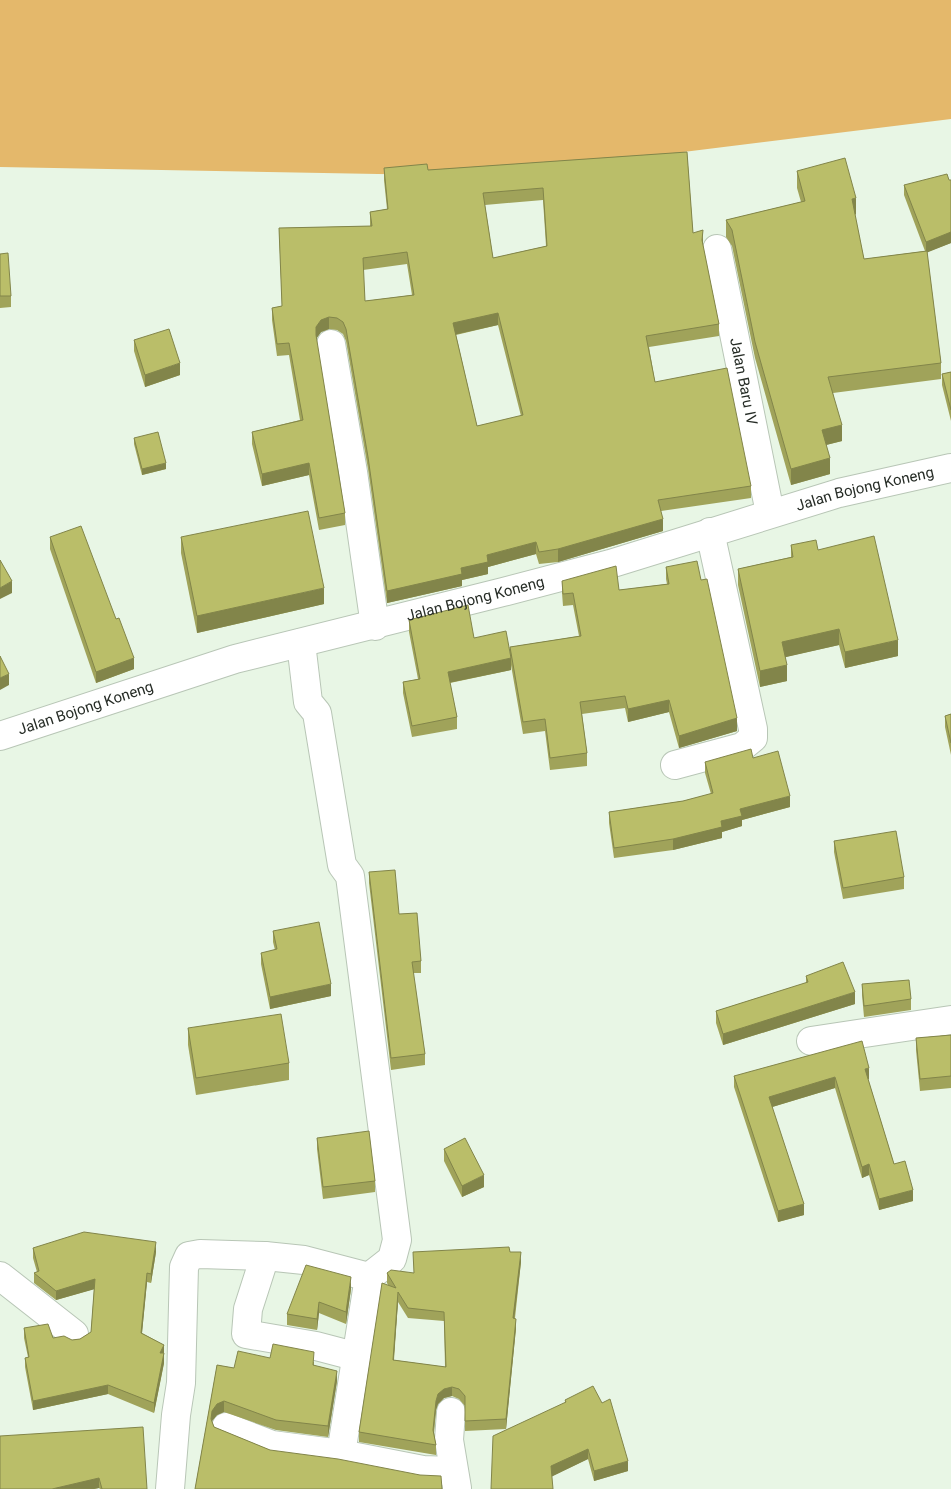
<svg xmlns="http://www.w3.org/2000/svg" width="951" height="1489" viewBox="0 0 951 1489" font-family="Roboto,sans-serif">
<rect width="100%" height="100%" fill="#e8f6e5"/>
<path fill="#e4b86b" d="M0 0H951V119L489 176 0 167Z"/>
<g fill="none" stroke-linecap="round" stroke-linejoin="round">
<g stroke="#b8c6b6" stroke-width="30">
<g id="minor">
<path id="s1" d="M717 249 770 513"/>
<path d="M331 344 353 472 375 626"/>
<path d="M301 643 308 702 317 713 342 865 350 876 397 1240 392 1259 369 1277 341 1454"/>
<path id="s2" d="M0 736 235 659 503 592 610 564 839 493 951 468"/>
<path d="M675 765 742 747 753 738V729L710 532"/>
<path d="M811 1041 951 1020"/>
<path d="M265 1256 248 1309 246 1334 316 1346 358 1357"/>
<path d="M0 1276 74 1334"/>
<path d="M451 1412 449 1440 457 1488"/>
<path d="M226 1427 272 1445 341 1454 423 1470 452 1471"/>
<path d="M170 1489 176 1415 181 1383 184 1267 189 1256 200 1254 265 1256 304 1260 369 1277"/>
</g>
</g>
<use href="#minor" stroke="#fff" stroke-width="28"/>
</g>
<g fill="#a0a35a" fill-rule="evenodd">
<path d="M687 152 693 233 703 242V246L719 324V336L649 347 655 382 751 486V498L661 511 663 531 558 562 539 564 536 554 488 567V574L462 580V586L387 603 368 469 346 341 343 334 337 330 329 329 321 332 316 339 345 513V525L319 530 309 475 262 486 252 444V432L300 420 289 355 277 356 272 320V308L282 306 279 228 370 226V212L387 209 384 180V168L428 170ZM543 200 546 246 493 258 485 205ZM407 264 412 295 365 301 363 270ZM498 325 521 416 477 426 456 335Z"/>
<path d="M797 171 856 214 855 215 864 259 925 251 904 195V185L951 180V243L927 252 941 363V379L833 393 842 441 826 445 830 474 791 485 755 358 732 246 726 237V220L801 202 797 188Z"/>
<path d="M0 254 11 296V307L0 308Z"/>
<path d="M134 340 180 375 145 387 134 351Z"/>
<path d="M951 372V421L942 385V374Z"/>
<path d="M134 438 166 469 142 475 134 444Z"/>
<path d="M50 537 134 669 96 683 50 549Z"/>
<path d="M181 537 324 604 197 633 181 553Z"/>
<path d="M791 545 818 550 898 656 845 668 839 645 785 657 787 681 760 687 738 585V569L791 557Z"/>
<path d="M666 567 701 580 737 731 679 748 669 712 628 722 625 708 582 714 587 753V766L550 770 545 731 523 734 511 665V670L450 683 457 717V729L412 737 403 693V682L418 679 409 632V620L474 638 510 654V647L579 636 573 605 563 606 562 593V581L619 590 667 584 666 579Z"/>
<path d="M951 714V755L945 727V716Z"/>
<path d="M753 758 790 807 742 820V826L722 832V838L673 850 614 858 609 823V812L683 801 711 794 705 773V762Z"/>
<path d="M834 841 904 877V889L843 899 834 852Z"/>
<path d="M369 872 421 961V973H413L425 1054V1065L391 1070 369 883Z"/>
<path d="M273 931 331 996 270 1009 261 964V953L275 950 273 942Z"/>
<path d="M806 976 855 1004 723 1045 716 1023V1011L806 983Z"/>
<path d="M862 984 911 999V1010L864 1017 862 995Z"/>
<path d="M188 1028 289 1063V1080L196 1095 188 1045Z"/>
<path d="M951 1035V1088L920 1091 916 1050V1038Z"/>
<path d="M734 1076 869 1079H868L894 1164 913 1201 879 1210 869 1175 862 1178 835 1088 772 1107 804 1215 778 1222 734 1087Z"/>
<path d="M317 1138 375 1181V1192L323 1199 317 1149Z"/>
<path d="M444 1149 484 1187 462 1197 444 1161Z"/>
<path d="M33 1248 156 1252 151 1283 147 1282 142 1333 164 1345V1363L154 1413 108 1394 33 1410 25 1367V1358L28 1357 24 1338V1328L53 1338 72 1340 80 1339 91 1332 94 1289 56 1300 34 1283V1273L37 1272 33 1258Z"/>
<path d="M510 1252 521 1262 515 1318 516 1328 506 1429 465 1431V1406L459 1399 452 1396 444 1398 438 1404 436 1410 434 1433 436 1445V1455L359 1442V1432L388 1285 387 1283V1273H414ZM398 1302 408 1318 444 1321 445 1367 394 1360Z"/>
<path d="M351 1289 346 1324 319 1313 317 1330 287 1325V1314Z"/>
<path d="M270 1358 314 1362V1366L337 1381 328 1437 276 1430 224 1412 217 1415 212 1421 214 1427 270 1450 195 1489 217 1365 234 1368Z"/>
<path d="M565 1400 628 1471 594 1481 588 1459 552 1476 491 1489 565 1403Z"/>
<path d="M0 1436 147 1489H100L99 1488 94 1489H0Z"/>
</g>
<g fill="#82854a">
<path d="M856 198V214L852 215V199Z"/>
<path d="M703 230V242L702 252V240Z"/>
<path d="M951 232V243L926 253V242Z"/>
<path d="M498 313V325L453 335V323Z"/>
<path d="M329 317V329L321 332 316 339V327L321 320Z"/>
<path d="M180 363V375L145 387V375Z"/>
<path d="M842 425V441L822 446V430Z"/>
<path d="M830 458V474L791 485V469Z"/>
<path d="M166 463V469L142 475V469Z"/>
<path d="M309 463V475L262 486V474Z"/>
<path d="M663 519V531L558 562V549Z"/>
<path d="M536 542V554L488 567V574L462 580V586L387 603V591L461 568 487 555Z"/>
<path d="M12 581V593L0 599V588Z"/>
<path d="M324 588V604L197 633V616Z"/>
<path d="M839 629V645L782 658V642Z"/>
<path d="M898 640V656L845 668V652Z"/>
<path d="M134 658V669L96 683V672Z"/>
<path d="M511 658V670L448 683V672Z"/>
<path d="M787 665V681L760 687V671Z"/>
<path d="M9 674V685L0 690V678Z"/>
<path d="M669 700V712L628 722V709Z"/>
<path d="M737 718V731L679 748V736Z"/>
<path d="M790 796V807L742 820V826L722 832V838L673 850V839L721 821 740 809Z"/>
<path d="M331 984V996L270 1009V997Z"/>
<path d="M855 992V1004L723 1045V1034Z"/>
<path d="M869 1068V1079L865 1080V1069Z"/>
<path d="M835 1077V1088L769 1108V1097Z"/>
<path d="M869 1164V1175L862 1178V1167Z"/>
<path d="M484 1175V1187L462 1197V1186Z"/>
<path d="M913 1190V1201L879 1210V1199Z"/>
<path d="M804 1204V1215L778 1222V1211Z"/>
<path d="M156 1242V1252L151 1283V1274Z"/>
<path d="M521 1252V1262L513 1328V1318Z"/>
<path d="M147 1273V1282L141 1343V1333Z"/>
<path d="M351 1277V1289L346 1324V1312Z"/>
<path d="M95 1279V1289L56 1300V1291Z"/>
<path d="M398 1292V1302L393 1369V1360Z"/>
<path d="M319 1302V1313L317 1330V1319Z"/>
<path d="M516 1319V1328L506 1429V1419Z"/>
<path d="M164 1345V1363L154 1413V1403L160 1353Z"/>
<path d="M337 1371V1381L328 1437V1426Z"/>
<path d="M108 1385V1394L33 1410V1401Z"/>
<path d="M452 1387V1396L444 1398 438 1404 436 1410 433 1439 436 1401 438 1394 444 1389Z"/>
<path d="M224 1401V1412L217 1415 212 1421 211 1419 212 1411 217 1404Z"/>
<path d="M588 1449V1459L551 1477V1466Z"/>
<path d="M628 1461V1471L594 1481V1471Z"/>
<path d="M99 1478V1488L94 1489H52Z"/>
</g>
<g fill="#babe69" stroke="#82854a" fill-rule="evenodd">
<path d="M687 152 693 233 703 230 702 240 719 324 646 336 655 382 727 368 751 486 658 500 663 519 558 549 539 552 536 542 487 555 488 562 461 568 462 574 387 591 368 457 346 329 343 322 337 318 329 317 321 320 316 327V335L345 513 319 518 309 463 262 474 252 432 303 420 289 343 277 344 272 308 282 306 279 228 372 226 370 212 388 209 384 168 427 164 428 170ZM543 188 547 246 493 258 483 193ZM407 252 414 295 365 301 363 258ZM498 313 523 415 477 426 453 323Z"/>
<path d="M845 158 856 198 852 199 864 259 927 251 941 363 828 377 842 425 822 430 830 458 791 469 755 342 732 230 726 220 805 201 797 171Z"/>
<path d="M947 174 949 180H951V232L926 242 904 185Z"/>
<path d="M8 253 11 296H0V254Z"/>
<path d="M169 329 180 363 145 375 134 340Z"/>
<path d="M951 372V410L942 374Z"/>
<path d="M158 432 166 463 142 469 134 438Z"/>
<path d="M308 511 324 588 197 616 181 537Z"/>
<path d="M81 526 116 619 119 618 134 658 96 672 50 537Z"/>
<path d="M874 536 898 640 845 652 839 629 782 642 787 665 760 671 738 569 793 557 791 545 816 540 818 550Z"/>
<path d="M0 560 12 581 0 588Z"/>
<path d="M697 561 701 580 707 579 737 718 679 736 669 700 628 709 625 696 580 702 587 753 550 758 545 719 523 722 510 647 581 636 573 593 563 594 562 581 616 566 619 590 669 584 666 567Z"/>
<path d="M468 605 474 638 506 631 511 658 448 672 457 717 412 726 403 682 420 679 409 620Z"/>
<path d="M0 656 9 674 0 678Z"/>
<path d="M951 714V743L945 716Z"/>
<path d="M751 749 753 758 778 751 790 796 740 809 742 816 721 821 722 827 673 839 614 848 609 812 683 801 713 793 705 762Z"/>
<path d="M896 831 904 877 843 888 834 841Z"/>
<path d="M395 870 399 914 417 913 421 961 412 962 425 1054 391 1058 369 872Z"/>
<path d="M319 922 331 984 270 997 261 953 277 949 273 931Z"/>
<path d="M843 962 855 992 723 1034 716 1011 808 982 806 976Z"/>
<path d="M909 980 911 999 864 1006 862 984Z"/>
<path d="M281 1014 289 1063 196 1078 188 1028Z"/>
<path d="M951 1035V1076L920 1079 916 1038Z"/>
<path d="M862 1041 869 1068 865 1069 894 1164 905 1161 913 1190 879 1199 869 1164 862 1167 835 1077 769 1097 804 1204 778 1211 734 1076Z"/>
<path d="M369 1131 375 1181 323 1187 317 1138Z"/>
<path d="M465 1138 484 1175 462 1186 444 1149Z"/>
<path d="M84 1232 156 1242 151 1274 147 1273 141 1333 164 1345 160 1353H164L154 1403 108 1385 33 1401 25 1358 29 1357 24 1328 48 1324 53 1338 64 1336 72 1340 80 1339 91 1332 95 1279 56 1291 34 1273 39 1271 33 1248Z"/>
<path d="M509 1247 510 1252H521L513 1318 516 1319 506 1419 465 1421V1396L459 1389 452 1387 444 1389 438 1394 436 1401 433 1430 436 1445 359 1432 382 1283 396 1288 387 1273 391 1270 414 1273 413 1252ZM398 1292 408 1308 444 1312 446 1367 393 1360Z"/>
<path d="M306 1265 351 1277 346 1312 319 1302 317 1319 287 1314Z"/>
<path d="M273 1344 314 1352 313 1365 337 1371 328 1426 276 1420 224 1401 217 1404 212 1411 211 1419 214 1427 270 1450 338 1459 420 1475 441 1476 442 1489H195L217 1365 234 1368 238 1351 270 1358Z"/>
<path d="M593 1386 602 1403 610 1399 628 1461 594 1471 588 1449 551 1466 553 1489H491L493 1436 566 1402 565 1400Z"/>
<path d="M143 1427 147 1489H102L99 1478 52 1489H0V1436Z"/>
</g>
<g text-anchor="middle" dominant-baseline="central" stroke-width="5" stroke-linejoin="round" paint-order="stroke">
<g font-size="15" fill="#262c26" stroke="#e8f6e5">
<text stroke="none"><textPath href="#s1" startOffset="135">Jalan Baru IV</textPath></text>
<text stroke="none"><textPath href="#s2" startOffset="900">Jalan Bojong Koneng</textPath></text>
<text stroke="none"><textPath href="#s2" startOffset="495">Jalan Bojong Koneng</textPath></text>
<text stroke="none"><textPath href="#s2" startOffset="90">Jalan Bojong Koneng</textPath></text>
</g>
</g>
</svg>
